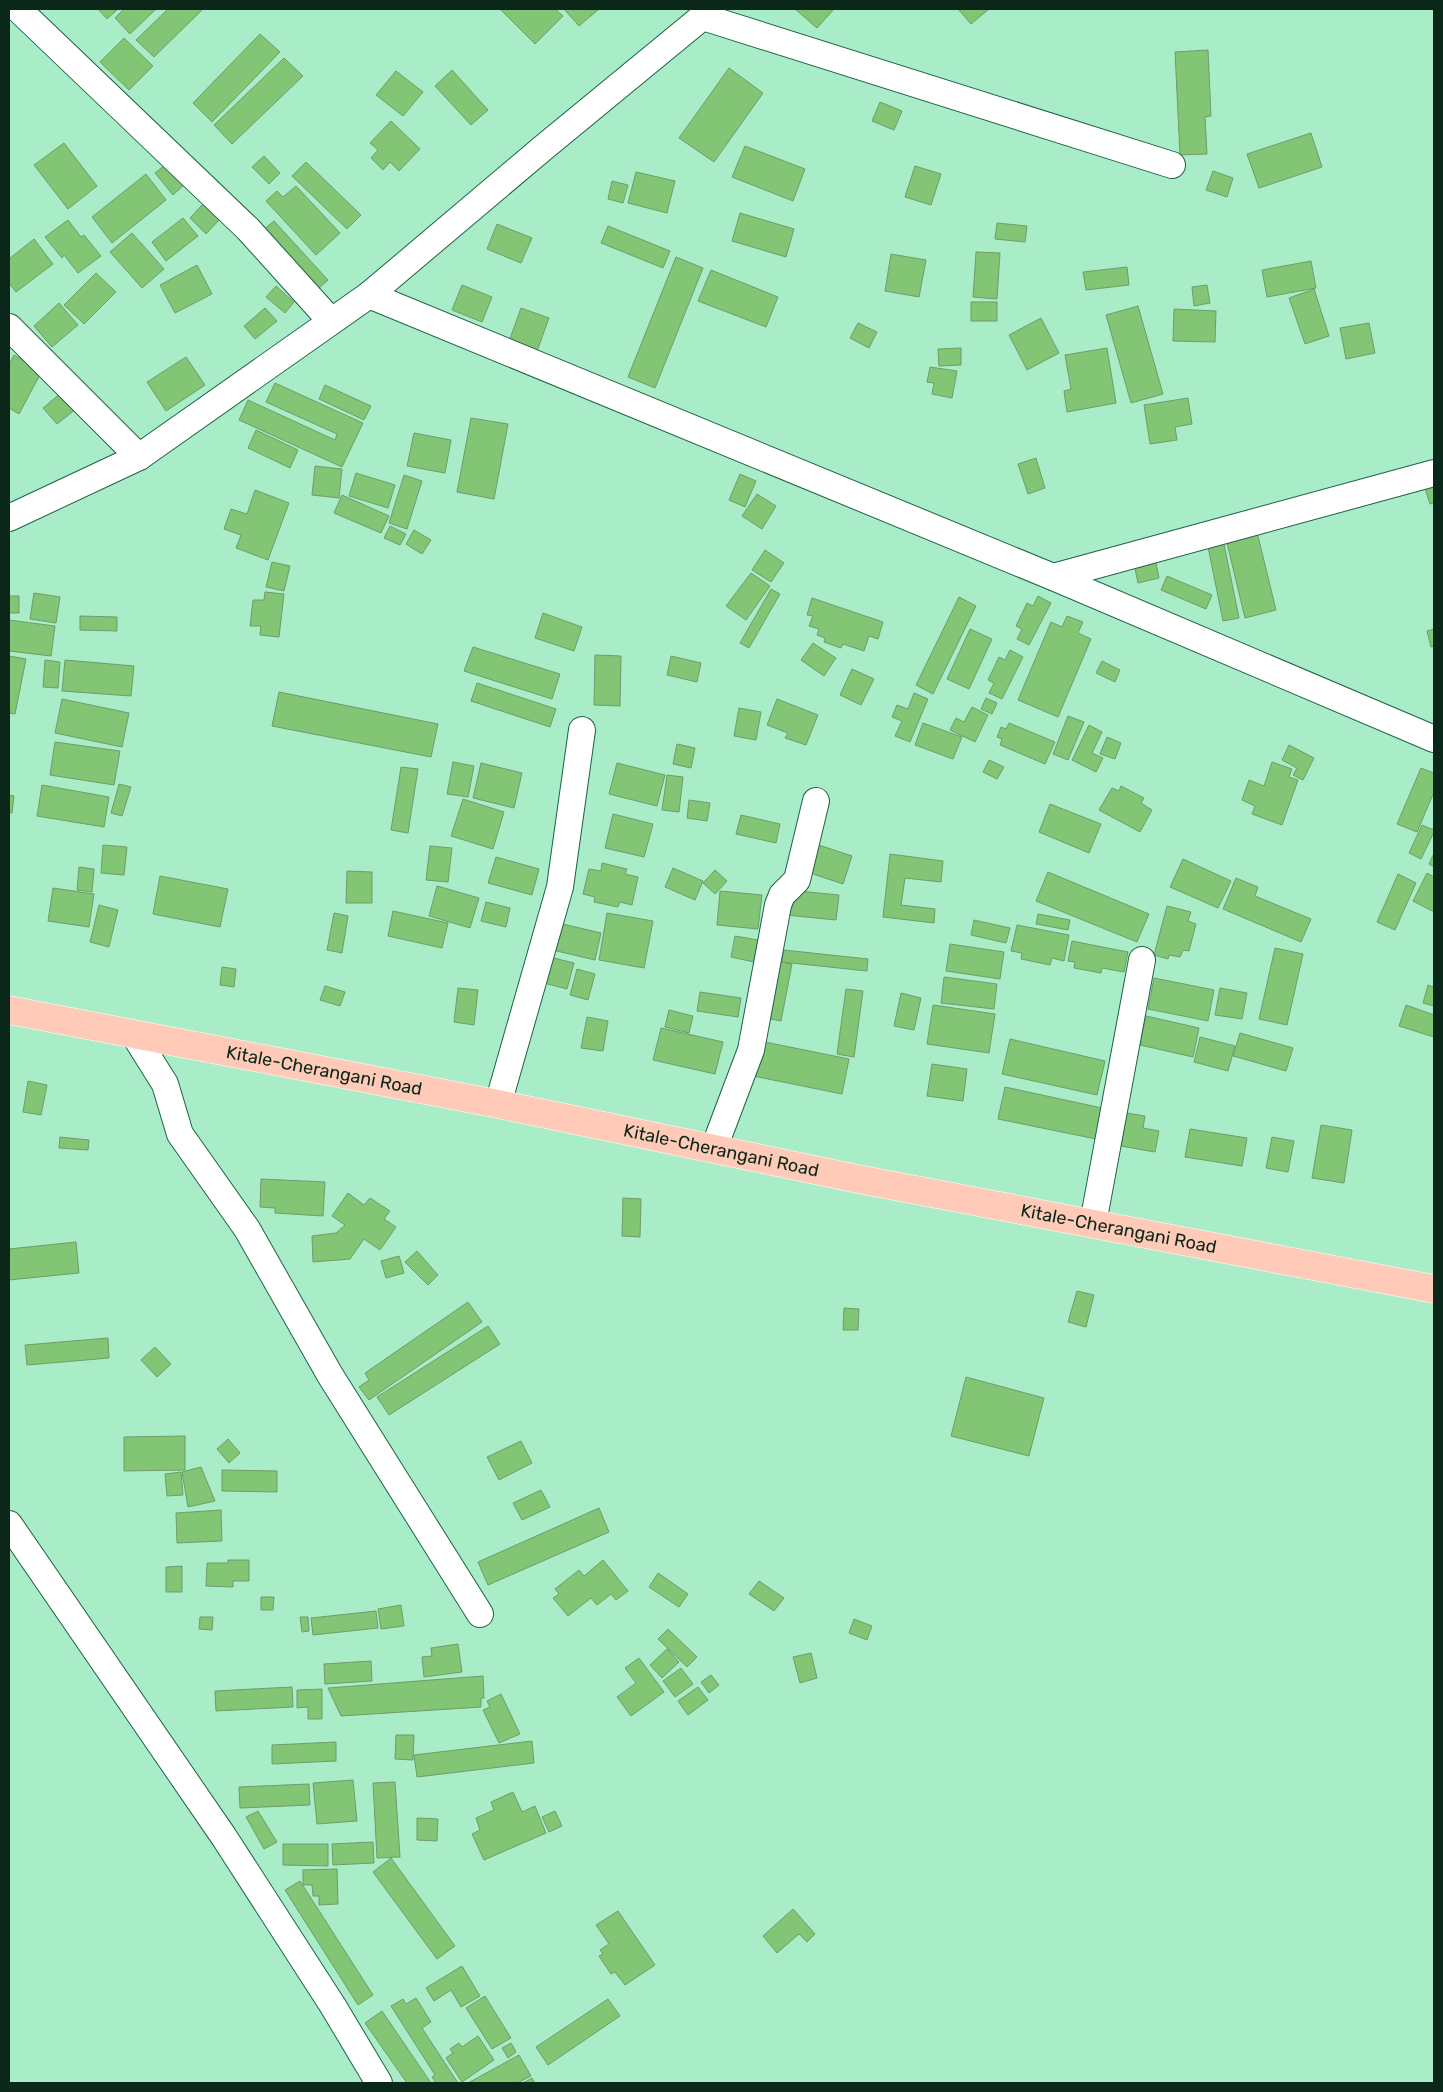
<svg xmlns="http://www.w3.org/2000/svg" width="1443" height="2092" viewBox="0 0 1443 2092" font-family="Rubik,sans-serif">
<rect width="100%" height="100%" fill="#a8edc8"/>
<g fill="#81c575" stroke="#719b6a">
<path d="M98 9H118L107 19Z"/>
<path d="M124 9H156L130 34 115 18Z"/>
<path d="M168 9H203L154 57 136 40Z"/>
<path d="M500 9H555L563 16 535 44Z"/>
<path d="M564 9H599L579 26Z"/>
<path d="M795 9H834L817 28Z"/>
<path d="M958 9H989L971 24Z"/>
<path d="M260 34 280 52 212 122 193 103Z"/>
<path d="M124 38 153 66 129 90 100 62Z"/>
<path d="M1208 50 1211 116 1205 117 1207 154 1180 155 1175 52Z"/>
<path d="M284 58 303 76 232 144 214 125Z"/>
<path d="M729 68 763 93 714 162 679 138Z"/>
<path d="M452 70 488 110 471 125 435 86Z"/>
<path d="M396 71 423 92 403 116 376 95Z"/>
<path d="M880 102 902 111 894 130 872 121Z"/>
<path d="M391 121 420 149 399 171 390 162 383 170 371 158 378 150 370 143Z"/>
<path d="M1311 133 1322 167 1259 188 1247 154Z"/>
<path d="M64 143 97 186 68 209 34 165Z"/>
<path d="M745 146 805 169 793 201 732 177Z"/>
<path d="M264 156 280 173 269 184 252 167Z"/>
<path d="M306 162 361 215 347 229 292 176Z"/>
<path d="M166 164 184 185 173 195 155 173Z"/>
<path d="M915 166 941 174 931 205 905 197Z"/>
<path d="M1213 171 1233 178 1227 197 1206 190Z"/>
<path d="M636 172 675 181 667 213 628 203Z"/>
<path d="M146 174 166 200 112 243 92 217Z"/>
<path d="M612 181 628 185 623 203 608 199Z"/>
<path d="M296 186 340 233 316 255 266 201 277 191 283 197Z"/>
<path d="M203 204 220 219 206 234 190 218Z"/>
<path d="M740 213 794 229 786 257 732 241Z"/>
<path d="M183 218 198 236 166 261 152 242Z"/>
<path d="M68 220 81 237 84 235 101 256 78 273 64 255 62 258 45 237Z"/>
<path d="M274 221 328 280 317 290 263 230Z"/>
<path d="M997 223 1027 226 1025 242 995 239Z"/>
<path d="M497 224 532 238 521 263 487 249Z"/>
<path d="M608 226 670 251 663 268 601 243Z"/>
<path d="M132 233 164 269 142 288 110 252Z"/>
<path d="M34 239 53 264 16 292 9 283V259Z"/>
<path d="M976 252 1000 253 997 299 973 297Z"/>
<path d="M891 254 926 260 919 297 885 291Z"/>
<path d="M676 257 703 268 655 388 628 377Z"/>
<path d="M1311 261 1316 288 1267 297 1262 270Z"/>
<path d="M197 265 212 294 175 313 160 285Z"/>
<path d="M1127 267 1129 285 1086 290 1083 272Z"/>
<path d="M711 270 778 297 766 327 698 301Z"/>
<path d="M96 273 116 292 84 324 64 305Z"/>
<path d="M462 285 492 297 482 322 452 310Z"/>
<path d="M1207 285 1210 303 1194 306 1192 287Z"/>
<path d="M276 286 294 302 285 313 266 297Z"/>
<path d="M1314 289 1329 336 1305 344 1289 298Z"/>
<rect x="971" y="302" width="26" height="19"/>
<path d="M59 303 78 325 52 347 34 326Z"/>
<path d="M1138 306 1163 394 1131 403 1106 315Z"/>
<path d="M265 308 277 321 255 339 244 326Z"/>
<path d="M521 308 549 318 536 354 508 344Z"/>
<path d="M1174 309 1216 311 1215 342 1173 341Z"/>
<path d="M1041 318 1059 353 1027 370 1009 335Z"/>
<path d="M858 323 877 332 869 348 850 338Z"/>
<path d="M1369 323 1375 353 1346 359 1340 328Z"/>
<path d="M961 348V365L939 366 938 349Z"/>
<path d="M1107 348 1116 403 1067 412 1064 391 1071 389 1065 355Z"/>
<path d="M14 355 42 371 19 414 9 408V365Z"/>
<path d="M186 357 205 385 166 411 147 382Z"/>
<path d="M930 367 957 371 952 398 932 394 934 383 927 382Z"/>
<path d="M275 383 363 423 342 467 239 420 248 400 335 440 337 434 266 402Z"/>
<path d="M325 385 371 406 364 420 319 399Z"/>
<path d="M62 392 76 409 57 424 43 408Z"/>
<path d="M1188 398 1192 424 1175 427 1177 440 1150 444 1144 405Z"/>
<path d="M471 418 508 424 494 499 457 492Z"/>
<path d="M256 430 298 450 290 468 248 448Z"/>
<path d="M414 433 451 440 445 473 407 466Z"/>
<path d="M1036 458 1045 488 1028 494 1018 464Z"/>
<path d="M315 466 342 469 339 498 312 495Z"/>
<path d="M356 473 395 485 388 508 349 496Z"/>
<path d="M740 474 756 481 745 507 729 500Z"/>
<path d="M404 475 422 481 407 529 389 523Z"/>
<path d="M1434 475V503L1430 504 1422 479Z"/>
<path d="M255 490 289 503 268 560 236 548 241 535 224 529 231 509 247 514Z"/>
<path d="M757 494 776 506 762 529 742 516Z"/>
<path d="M342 495 389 516 381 533 334 513Z"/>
<path d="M390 526 406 534 400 545 384 538Z"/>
<path d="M414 530 431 540 422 554 406 544Z"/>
<path d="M1257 532 1276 610 1245 618 1226 539Z"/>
<path d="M1223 539 1239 618 1223 621 1207 542Z"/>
<path d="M765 550 784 563 771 582 752 570Z"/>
<path d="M1154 554 1159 578 1138 583 1133 559Z"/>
<path d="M272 562 290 566 284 591 266 587Z"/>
<path d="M751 573 770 586 746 620 726 606Z"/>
<path d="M1167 576 1212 595 1206 609 1161 590Z"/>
<path d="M771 589 780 594 749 648 740 643Z"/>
<path d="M265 592 284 594 279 637 260 635 261 626H250L253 600H264Z"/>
<path d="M34 593 60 597 56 623 30 619Z"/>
<rect x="9" y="596" width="10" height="17"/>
<path d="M1038 596 1051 603 1029 645 1017 639 1022 629 1016 626 1027 603 1033 606Z"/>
<path d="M959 597 976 606 933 694 916 685Z"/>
<path d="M812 598 883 622 878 639 869 636 864 651 843 644 841 648 824 642 825 638 817 635 819 629 809 626 813 616 807 615Z"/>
<path d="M543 613 582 627 574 651 535 638Z"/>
<path d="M80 616 117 617V631L80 630Z"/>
<path d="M1067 616 1083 622 1078 633 1091 639 1058 717 1018 700 1051 622 1062 627Z"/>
<path d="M9 620 55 626 51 656 9 651Z"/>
<path d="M970 629 992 639 969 689 947 679Z"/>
<path d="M1434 629V646L1431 647 1427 631Z"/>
<path d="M813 643 836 658 824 676 801 660Z"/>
<path d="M473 647 560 674 552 699 464 671Z"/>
<path d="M1010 650 1023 657 1002 699 989 693 994 683 988 680 999 657 1005 660Z"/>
<path d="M595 655 621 656 620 706 594 705Z"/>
<path d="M9 656 26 659 15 714 9 713Z"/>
<path d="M671 656 701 663 697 682 667 675Z"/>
<path d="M45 660 60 662 58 688 43 687Z"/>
<path d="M65 660 134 666 131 696 62 691Z"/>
<path d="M1102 661 1120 670 1115 682 1096 673Z"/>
<path d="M852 669 874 679 861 705 840 695Z"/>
<path d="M477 683 556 709 550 727 471 701Z"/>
<path d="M279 692 438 724 431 757 272 726Z"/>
<path d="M914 693 928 699 910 742 895 736 902 721 892 717 897 705 908 709Z"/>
<path d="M986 698 997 703 992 714 981 709Z"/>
<path d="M62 699 129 713 122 747 55 733Z"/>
<path d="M777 699 818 715 806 745 785 738 788 733 767 725Z"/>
<path d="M972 707 988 715 975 742 950 730 956 718 964 722Z"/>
<path d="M739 708 761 712 756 740 734 736Z"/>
<path d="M1068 716 1084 722 1068 760 1053 754Z"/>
<path d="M923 723 962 737 953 759 915 745Z"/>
<path d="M1009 723 1055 742 1045 764 1000 745 1002 739 997 737 1001 727 1006 729Z"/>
<path d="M1089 725 1102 732 1092 753 1103 758 1096 772 1072 760Z"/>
<path d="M1107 737 1121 743 1115 759 1100 754Z"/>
<path d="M55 742 120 751 114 785 50 775Z"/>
<path d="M677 744 695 748 691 768 673 764Z"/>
<path d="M1289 745 1314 758 1303 780 1293 775 1297 768 1282 760Z"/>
<path d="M989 760 1004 767 997 779 983 772Z"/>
<path d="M453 762 474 766 468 797 447 794Z"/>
<path d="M1272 762 1292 769 1289 777 1298 780 1282 825 1252 814 1255 806 1242 800 1249 780 1264 786Z"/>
<path d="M481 763 522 773 514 808 473 798Z"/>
<path d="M617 763 665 775 657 806 609 794Z"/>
<path d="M401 767 418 769 408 833 391 830Z"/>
<path d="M1421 768 1434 773V792L1417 832 1397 824Z"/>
<path d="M667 775 683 777 679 812 662 810Z"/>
<path d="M119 784 131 787 122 816 111 813Z"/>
<path d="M42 785 109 797 104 827 37 816Z"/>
<path d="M1121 786 1144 798 1141 803 1152 810 1140 832 1099 810 1112 788 1119 791Z"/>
<path d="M9 795 14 796 12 813H9Z"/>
<path d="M463 799 504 812 493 849 451 836Z"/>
<path d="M689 800 710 803 707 821 687 818Z"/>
<path d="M1050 804 1101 824 1089 853 1039 832Z"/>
<path d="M613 814 653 824 644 857 605 848Z"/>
<path d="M741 815 780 824 776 843 736 834Z"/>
<path d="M1422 825 1434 830V832L1421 859 1409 853Z"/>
<path d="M813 843 852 856 843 884 804 871Z"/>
<path d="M103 845 127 847 124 875 101 873Z"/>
<path d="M430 846 452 848 448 882 426 880Z"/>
<path d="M1434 853V867L1429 864Z"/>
<path d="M890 854 943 861 941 882 905 878 901 905 935 909 934 923 883 917Z"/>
<path d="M496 857 539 869 532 895 488 883Z"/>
<path d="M1183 859 1231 881 1218 908 1170 887Z"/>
<path d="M602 863 627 869 625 874 638 877 632 905 620 902 618 907 594 902 595 897 583 894 589 869 601 871Z"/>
<path d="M79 867 94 869 92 892 77 890Z"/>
<path d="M673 868 703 881 695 900 665 887Z"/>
<path d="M715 870 727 881 715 894 703 883Z"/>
<path d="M347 871 372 872V903H346Z"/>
<path d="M1048 872 1149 914 1137 942 1036 901Z"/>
<path d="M1427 873 1434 877V912L1413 901Z"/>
<path d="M1398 874 1416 883 1395 930 1377 922Z"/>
<path d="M160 876 228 889 220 927 153 914Z"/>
<path d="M1236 878 1258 887 1255 896 1311 919 1301 942 1223 909Z"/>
<path d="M437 886 479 898 470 928 429 916Z"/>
<path d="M53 888 94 894 89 927 48 921Z"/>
<path d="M789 890 839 895 836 920 786 915Z"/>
<path d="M720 891 762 895 758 929 717 925Z"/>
<path d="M486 902 510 908 506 927 481 921Z"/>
<path d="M99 905 118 910 109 947 90 942Z"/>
<path d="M1167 906 1191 912 1188 921 1196 924 1189 951 1183 950 1180 957 1169 955 1168 959 1154 955Z"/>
<path d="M393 911 448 923 442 948 388 936Z"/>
<path d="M334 913 348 916 342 953 327 950Z"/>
<path d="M607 913 653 921 644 968 599 960Z"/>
<path d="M1038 914 1070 920 1068 930 1036 924Z"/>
<path d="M974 920 1010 928 1006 943 971 935Z"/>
<path d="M550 921 601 933 595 960 544 948Z"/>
<path d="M1017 925 1069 935 1064 961 1052 958 1050 965 1021 959 1022 953 1011 951Z"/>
<path d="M735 936 758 940 754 962 731 957Z"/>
<path d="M1072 941 1128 952 1124 972 1102 968 1101 973 1074 968 1075 962 1068 961Z"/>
<path d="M950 944 1004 952 1000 979 946 971Z"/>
<path d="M1275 948 1303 954 1287 1025 1259 1019Z"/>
<path d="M784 950 868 959 867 971 782 962Z"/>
<path d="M550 957 574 963 567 989 544 983Z"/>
<path d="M776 961 792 964 781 1021 766 1018Z"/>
<path d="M222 967 236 969 234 987 220 985Z"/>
<path d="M577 969 595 974 588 1000 570 995Z"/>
<path d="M944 977 997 984 994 1009 941 1003Z"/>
<path d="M1154 978 1214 990 1208 1021 1148 1009Z"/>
<path d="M1434 983V1006L1423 1003 1428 985 1433 987Z"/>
<path d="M325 986 345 992 340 1006 320 1000Z"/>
<path d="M458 988 478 990 474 1025 454 1022Z"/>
<path d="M1220 988 1247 993 1242 1019 1215 1015Z"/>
<path d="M846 989 863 991 854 1057 837 1054Z"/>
<path d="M700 992 741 998 738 1017 697 1011Z"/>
<path d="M901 993 921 998 914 1030 894 1026Z"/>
<path d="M933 1005 995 1014 989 1053 927 1044Z"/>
<path d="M1406 1005 1434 1015V1037L1399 1026Z"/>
<path d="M669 1010 693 1016 689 1033 665 1027Z"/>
<path d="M1146 1016 1199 1028 1193 1057 1140 1045Z"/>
<path d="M587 1017 608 1021 603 1051 581 1048Z"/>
<path d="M661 1028 723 1042 715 1074 653 1060Z"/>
<path d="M1240 1033 1293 1048 1286 1071 1233 1056Z"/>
<path d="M1200 1037 1235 1046 1228 1071 1194 1062Z"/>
<path d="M1010 1039 1105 1061 1097 1095 1002 1074Z"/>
<path d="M760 1041 849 1059 842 1094 753 1076Z"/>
<path d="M932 1064 967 1069 963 1101 927 1096Z"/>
<path d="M28 1081 47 1085 41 1115 23 1112Z"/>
<path d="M1005 1087 1102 1108 1096 1139 998 1119Z"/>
<path d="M1127 1113 1145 1116 1143 1128 1159 1131 1155 1152 1121 1146Z"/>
<path d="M1321 1125 1352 1130 1344 1183 1312 1178Z"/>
<path d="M1190 1129 1247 1138 1242 1166 1185 1157Z"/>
<path d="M60 1137 89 1140 88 1150 59 1148Z"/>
<path d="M1272 1137 1294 1141 1288 1172 1266 1168Z"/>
<path d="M261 1179 325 1182 323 1216 275 1213V1208L260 1207Z"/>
<path d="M348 1193 364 1205 370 1198 390 1211 384 1219 396 1227 380 1250 364 1239 350 1259 313 1262 312 1236 336 1233 345 1225 332 1216Z"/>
<path d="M623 1198 641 1199 640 1237 622 1236Z"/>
<path d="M76 1242 79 1273 9 1280V1249Z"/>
<path d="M417 1251 438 1275 428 1285 405 1262Z"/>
<path d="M399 1256 404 1273 386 1278 381 1261Z"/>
<path d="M1077 1291 1094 1295 1086 1327 1068 1322Z"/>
<path d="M468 1302 482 1322 369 1400 359 1387 369 1380 365 1373Z"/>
<path d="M844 1308 859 1309 858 1330H843Z"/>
<path d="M488 1326 500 1344 389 1415 377 1397Z"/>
<path d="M108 1338 109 1358 27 1365 25 1345Z"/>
<path d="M155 1347 171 1364 157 1377 141 1360Z"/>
<path d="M966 1377 1044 1398 1029 1456 951 1436Z"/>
<path d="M185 1436V1470L124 1471V1437Z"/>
<path d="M228 1439 240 1453 229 1463 217 1449Z"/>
<path d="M521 1441 532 1463 499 1480 487 1457Z"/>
<path d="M201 1467 215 1501 188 1507 182 1472Z"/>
<path d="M222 1470 277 1471V1492L222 1491Z"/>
<path d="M181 1472 183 1495 167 1496 165 1474Z"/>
<path d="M541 1490 550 1507 522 1520 513 1503Z"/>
<path d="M599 1508 609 1532 488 1585 478 1562Z"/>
<path d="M221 1510 222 1541 177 1543 176 1513Z"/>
<path d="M228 1560H249V1581H233V1587L206 1586 207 1563H228Z"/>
<path d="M603 1560 628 1591 616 1600 611 1594 597 1605 591 1598 568 1616 553 1598 559 1594 555 1589 579 1570 584 1576Z"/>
<path d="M182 1566V1592H166V1567Z"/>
<path d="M658 1573 688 1594 679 1607 649 1587Z"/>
<path d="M759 1581 784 1598 774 1611 749 1594Z"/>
<path d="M261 1597H274L273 1610H261Z"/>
<path d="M401 1605 404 1626 381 1629 378 1609Z"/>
<path d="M376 1611 378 1628 313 1635 311 1618Z"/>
<path d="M200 1617H213L212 1630 199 1629Z"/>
<path d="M300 1617H308L309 1631 302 1632Z"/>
<path d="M854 1619 872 1626 867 1640 849 1633Z"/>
<path d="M668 1629 697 1657 687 1667 658 1639Z"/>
<path d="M458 1644 462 1672 424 1677 422 1657 432 1656 431 1648Z"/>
<path d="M667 1649 679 1662 662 1678 650 1665Z"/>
<path d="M811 1653 817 1678 800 1683 793 1657Z"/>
<path d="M639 1658 664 1692 631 1716 617 1697 636 1683 625 1668Z"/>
<path d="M371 1661 372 1681 325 1684 324 1664Z"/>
<path d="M681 1668 693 1684 675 1697 663 1681Z"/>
<path d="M711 1675 719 1685 709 1693 701 1682Z"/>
<path d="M483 1676 484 1698H481V1707L341 1716 328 1688Z"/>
<path d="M292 1687 293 1707 216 1711 215 1691Z"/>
<path d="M698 1687 708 1700 688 1715 678 1701Z"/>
<path d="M322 1689V1719H308V1707L297 1708V1690Z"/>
<path d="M501 1694 520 1734 499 1743 483 1710 490 1707 487 1701Z"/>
<path d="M396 1735H414L413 1760 395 1759Z"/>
<path d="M532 1741 534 1763 417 1777 414 1755Z"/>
<path d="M336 1742V1761L272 1764V1745Z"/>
<path d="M353 1780 357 1821 317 1824 313 1783Z"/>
<path d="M395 1782 400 1857 377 1858 373 1783Z"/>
<path d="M309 1784 310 1805 240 1808 239 1787Z"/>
<path d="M513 1792 522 1812 535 1806 546 1833 484 1860 472 1834 480 1830 476 1818 494 1810 491 1802Z"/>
<path d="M258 1811 277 1842 264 1849 246 1817Z"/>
<path d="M555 1811 562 1826 549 1832 542 1817Z"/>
<path d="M417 1818 438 1819 437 1841 417 1840Z"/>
<path d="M373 1842 374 1863 333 1865 332 1844Z"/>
<path d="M283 1844H328V1866L283 1865Z"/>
<path d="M391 1858 455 1946 437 1959 373 1872Z"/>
<path d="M337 1869 338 1904 319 1905V1896H313L312 1885H303V1870Z"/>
<path d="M300 1881 373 1995 358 2005 285 1890Z"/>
<path d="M793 1909 815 1934 807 1942 799 1934 777 1953 763 1936Z"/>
<path d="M618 1911 655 1965 625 1985 615 1972 611 1974 599 1956 603 1954 600 1950 609 1944 596 1925Z"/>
<path d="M462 1966 480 1996 461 2007 451 1990 434 2001 426 1988Z"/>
<path d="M485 1996 511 2038 492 2049 466 2008Z"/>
<path d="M416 1998 431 2022 422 2028 458 2083H436L432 2077 435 2075 391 2006 403 1999 406 2004Z"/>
<path d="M608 1999 620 2016 548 2065 536 2047Z"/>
<path d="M382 2011 431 2083H407L365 2023Z"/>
<path d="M478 2036 494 2060 462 2082 446 2058 453 2053 450 2049 459 2043 462 2047Z"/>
<path d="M511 2043 516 2052 508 2058 502 2048Z"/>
<path d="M519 2055 531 2076 517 2083H468Z"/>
<path d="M532 2078 535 2083H523Z"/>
</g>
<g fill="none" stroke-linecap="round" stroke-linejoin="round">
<g stroke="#1d6244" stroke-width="28">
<g id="minor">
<path d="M18 9 248 229 331 321"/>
<path d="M703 17 1172 165"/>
<path d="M369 295 1053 577 1434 739"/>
<path d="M9 327 139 457"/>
<path d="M9 518 139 457 369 295 543 148 712 9"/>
<path d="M1053 577 1434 473"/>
<path d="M135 1036 165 1084 180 1134 247 1229 330 1375 480 1614"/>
<path d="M498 1104 560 887 582 730"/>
<path d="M714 1148 751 1050 778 905 782 895 797 880 816 801"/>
<path d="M1093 1223 1142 960"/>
<path d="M9 1524 224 1837 333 2006 379 2083"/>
</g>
</g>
<g stroke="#fff" stroke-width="29">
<g id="major">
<path id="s1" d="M9 1010 498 1104 863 1180 1434 1289"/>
</g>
</g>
<use href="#minor" stroke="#fff" stroke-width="26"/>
<use href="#major" stroke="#ffcbb8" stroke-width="28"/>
</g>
<g text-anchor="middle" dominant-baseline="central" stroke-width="4.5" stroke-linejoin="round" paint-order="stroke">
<g font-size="18" fill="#0b271a" stroke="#f7fefa">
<text stroke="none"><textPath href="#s1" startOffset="321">Kitale-Cherangani Road</textPath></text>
<text stroke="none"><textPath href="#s1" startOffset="726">Kitale-Cherangani Road</textPath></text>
<text stroke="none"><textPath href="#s1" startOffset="1131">Kitale-Cherangani Road</textPath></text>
</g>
</g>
<rect width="1443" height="2092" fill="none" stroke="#0b271a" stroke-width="20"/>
</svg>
